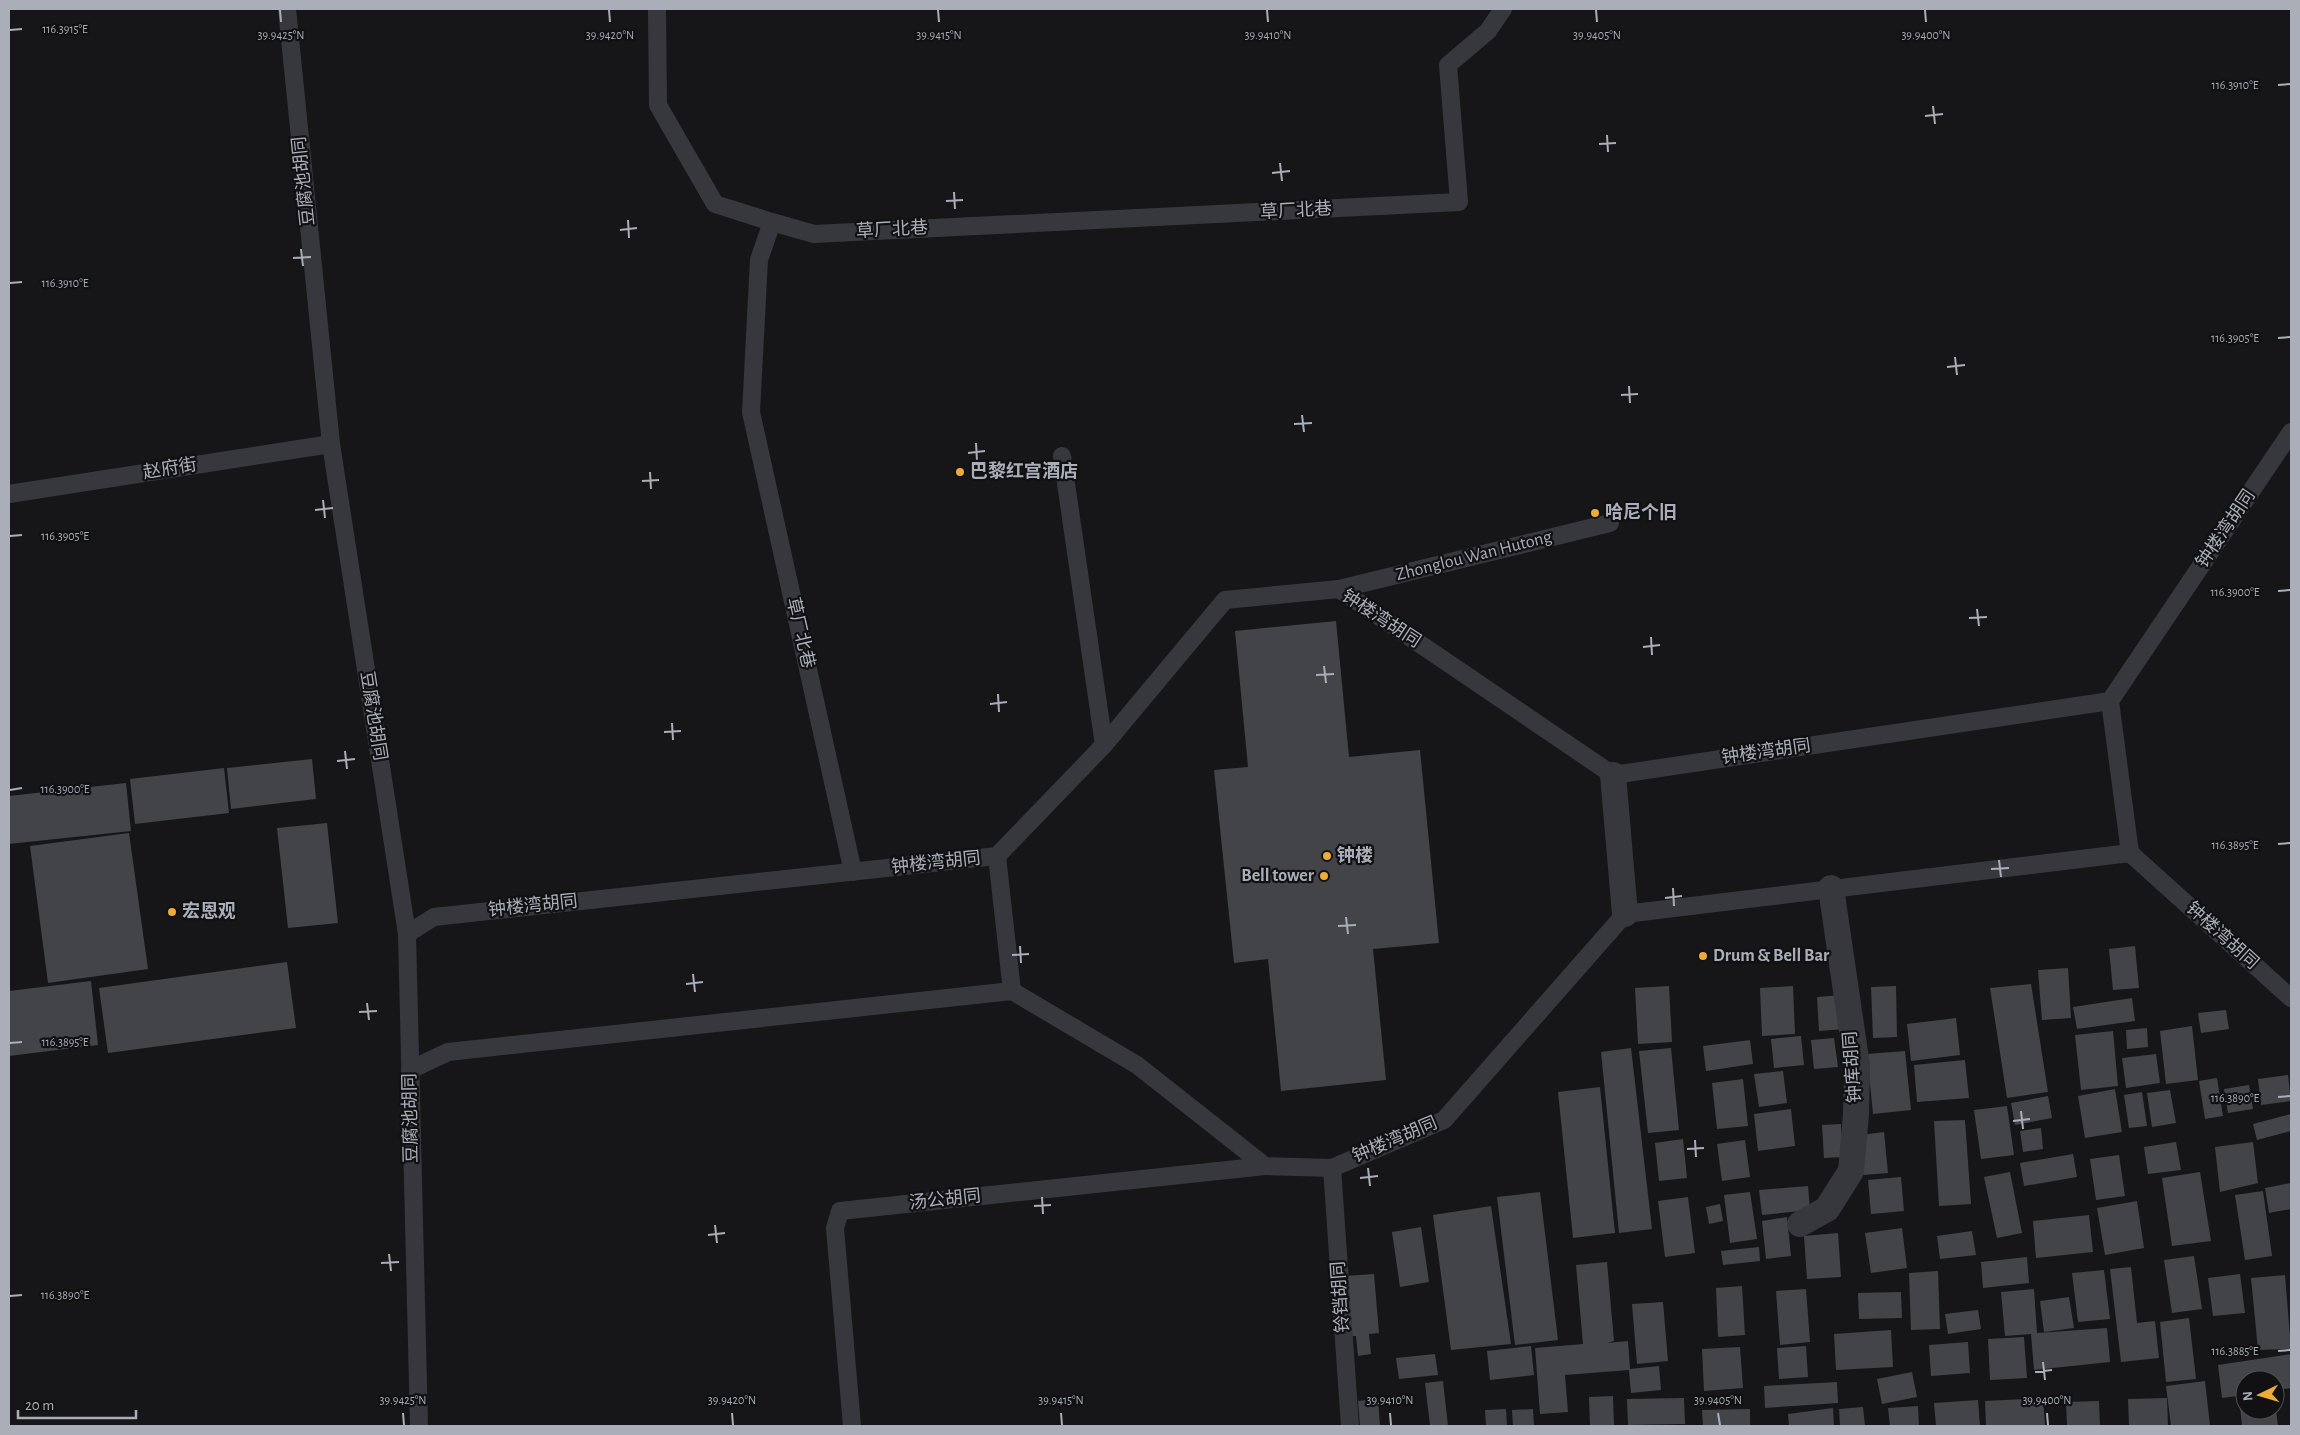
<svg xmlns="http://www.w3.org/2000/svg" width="2300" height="1435" viewBox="0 0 2300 1435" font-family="'Alegreya Sans','Noto Sans SC',sans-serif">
<rect width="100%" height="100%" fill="#161618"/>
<g fill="#434448">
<path d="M1336 621 1349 757 1420 750 1439 943 1373 949 1386 1080 1281 1091 1268 959 1234 963 1214 770 1248 767 1235 631Z"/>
<path d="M312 759 316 799 231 809 227 768Z"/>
<path d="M224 768 229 813 135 824 130 779Z"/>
<path d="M126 783 131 831 9 844V796Z"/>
<path d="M327 823 338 923 288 928 277 828Z"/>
<path d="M129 833 148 969 48 983 30 846Z"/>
<path d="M2135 946 2139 988 2113 990 2109 949Z"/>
<path d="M287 962 296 1028 108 1053 99 988Z"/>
<path d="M2068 968 2071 1018 2042 1020 2038 970Z"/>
<path d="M91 981 98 1045 9 1056V991Z"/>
<path d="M2031 984 2048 1092 2007 1098 1990 988Z"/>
<path d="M1669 986 1672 1042 1638 1044 1635 988Z"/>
<path d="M1793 986 1795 1034 1762 1036 1760 988Z"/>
<path d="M1896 986 1897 1037 1873 1038 1871 987Z"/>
<path d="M1842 995 1845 1029 1819 1031 1817 997Z"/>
<path d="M2132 998 2135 1021 2077 1029 2073 1007Z"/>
<path d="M2226 1010 2229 1029 2201 1033 2198 1013Z"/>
<path d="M1956 1018 1960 1055 1911 1061 1907 1024Z"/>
<path d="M2192 1026 2198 1080 2166 1084 2160 1031Z"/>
<path d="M2147 1028 2148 1047 2127 1049 2126 1030Z"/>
<path d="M2113 1031 2118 1086 2081 1090 2075 1035Z"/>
<path d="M1801 1036 1804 1065 1774 1068 1771 1039Z"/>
<path d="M1834 1038 1838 1067 1814 1069 1811 1040Z"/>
<path d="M1750 1040 1753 1064 1706 1071 1703 1046Z"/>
<path d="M1631 1048 1652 1229 1619 1233 1601 1052Z"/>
<path d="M1671 1048 1679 1130 1648 1133 1639 1051Z"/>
<path d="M1905 1051 1911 1110 1873 1114 1867 1054Z"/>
<path d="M2156 1054 2160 1083 2126 1088 2122 1058Z"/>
<path d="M1965 1060 1969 1098 1917 1102 1914 1065Z"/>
<path d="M1783 1071 1787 1103 1759 1107 1754 1074Z"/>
<path d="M2288 1075 2291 1101 2261 1105 2258 1079Z"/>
<path d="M2217 1078 2223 1116 2205 1119 2199 1081Z"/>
<path d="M1743 1079 1748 1126 1717 1129 1712 1083Z"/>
<path d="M2249 1085 2253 1109 2228 1113 2224 1089Z"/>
<path d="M1600 1087 1615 1233 1573 1238 1558 1092Z"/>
<path d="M2115 1089 2122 1132 2085 1138 2078 1096Z"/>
<path d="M2170 1090 2176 1123 2152 1127 2147 1093Z"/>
<path d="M2142 1092 2147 1126 2129 1128 2124 1095Z"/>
<path d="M2048 1096 2052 1118 2015 1125 2011 1103Z"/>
<path d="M2007 1106 2014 1155 1981 1159 1974 1110Z"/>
<path d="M1791 1109 1795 1146 1758 1151 1754 1114Z"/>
<path d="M2291 1114V1131L2257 1140 2253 1124Z"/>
<path d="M1965 1120 1971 1204 1939 1206 1934 1121Z"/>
<path d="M1841 1124 1842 1157 1824 1158 1822 1125Z"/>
<path d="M2041 1128 2043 1149 2023 1152 2020 1131Z"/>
<path d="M1884 1132 1888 1173 1863 1175 1861 1135Z"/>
<path d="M1683 1139 1687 1178 1659 1181 1655 1143Z"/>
<path d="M1745 1140 1750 1177 1722 1181 1717 1144Z"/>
<path d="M2176 1142 2181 1170 2148 1174 2144 1147Z"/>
<path d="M2253 1142 2258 1183 2220 1192 2215 1147Z"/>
<path d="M2073 1154 2077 1177 2024 1186 2020 1163Z"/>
<path d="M2119 1155 2125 1196 2096 1200 2090 1159Z"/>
<path d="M2010 1172 2022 1233 1997 1238 1984 1177Z"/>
<path d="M2200 1172 2211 1241 2172 1246 2162 1178Z"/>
<path d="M1901 1177 1904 1211 1871 1214 1868 1180Z"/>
<path d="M2291 1183V1209L2269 1213 2265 1188Z"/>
<path d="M1808 1186 1810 1210 1762 1215 1759 1190Z"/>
<path d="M2263 1191 2272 1256 2245 1260 2235 1195Z"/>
<path d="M1540 1192 1558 1340 1515 1345 1497 1197Z"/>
<path d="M1750 1192 1757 1239 1730 1243 1724 1195Z"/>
<path d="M1688 1197 1695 1253 1665 1257 1658 1201Z"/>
<path d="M2137 1201 2144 1248 2105 1255 2097 1208Z"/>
<path d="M1720 1204 1723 1221 1709 1224 1706 1207Z"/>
<path d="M1491 1206 1511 1344 1451 1350 1433 1215Z"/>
<path d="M2089 1215 2093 1252 2036 1258 2033 1221Z"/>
<path d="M1787 1217 1791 1256 1766 1259 1762 1221Z"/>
<path d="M1421 1227 1429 1282 1400 1287 1392 1232Z"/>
<path d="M1902 1228 1907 1268 1871 1273 1865 1233Z"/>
<path d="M1972 1231 1976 1255 1940 1259 1937 1236Z"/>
<path d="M1838 1233 1841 1277 1807 1279 1804 1236Z"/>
<path d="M1759 1247 1760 1261 1723 1265 1721 1251Z"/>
<path d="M2194 1256 2202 1309 2172 1313 2164 1260Z"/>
<path d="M2027 1257 2029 1283 1983 1288 1981 1262Z"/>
<path d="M1607 1262 1614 1341 1607 1343 1628 1341 1630 1369 1659 1366 1661 1390 1631 1393 1629 1370 1565 1375 1568 1412 1540 1414 1535 1348 1583 1344 1576 1265Z"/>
<path d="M2131 1267 2137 1323 2155 1321 2159 1358 2121 1362 2110 1269Z"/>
<path d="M2104 1270 2110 1319 2078 1322 2072 1273Z"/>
<path d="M1938 1271 1940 1329 1911 1330 1909 1273Z"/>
<path d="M1374 1274 1379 1333 1369 1334 1371 1354 1358 1356 1356 1336H1351L1345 1276Z"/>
<path d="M2240 1274 2245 1313 2213 1316 2208 1278Z"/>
<path d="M2285 1275 2291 1349 2258 1350 2251 1278Z"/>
<path d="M1742 1286 1745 1335 1718 1337 1716 1288Z"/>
<path d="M1806 1289 1810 1342 1780 1345 1776 1291Z"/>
<path d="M2034 1289 2037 1333 2107 1328 2110 1362 2034 1370 2031 1334 2005 1336 2001 1292Z"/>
<path d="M1901 1292 1902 1318 1859 1319 1858 1293Z"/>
<path d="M2069 1297 2074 1328 2044 1332 2040 1301Z"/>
<path d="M1663 1302 1668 1361 1637 1364 1632 1304Z"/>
<path d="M1978 1310 1981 1329 1948 1334 1945 1314Z"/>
<path d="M2189 1318 2196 1379 2166 1382 2160 1322Z"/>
<path d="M1891 1330 1893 1367 1836 1370 1834 1334Z"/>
<path d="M2024 1337 2027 1378 1990 1380 1988 1339Z"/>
<path d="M1968 1342 1970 1373 1931 1376 1929 1345Z"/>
<path d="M1531 1346 1534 1375 1490 1380 1487 1351Z"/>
<path d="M1806 1346 1808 1377 1779 1379 1777 1348Z"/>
<path d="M1740 1347 1743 1388 1704 1391 1702 1349Z"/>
<path d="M1435 1354 1438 1375 1399 1379 1396 1358Z"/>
<path d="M2291 1354V1388L2275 1390V1380H2245V1395L2222 1398 2218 1365Z"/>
<path d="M1912 1372 1917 1397 1882 1404 1877 1379Z"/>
<path d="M1443 1381 1448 1426H1430L1425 1383Z"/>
<path d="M2205 1381 2210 1426H2171L2166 1386Z"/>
<path d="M1837 1382 1838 1403 1765 1408 1764 1386Z"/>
<path d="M1613 1396 1614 1426H1590L1589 1397Z"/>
<path d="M2245 1397V1410H2276L2278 1426H2242L2239 1398Z"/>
<path d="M1684 1398 1685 1424 1628 1425 1627 1399Z"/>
<path d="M2043 1398 2045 1426H1986L1985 1401Z"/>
<path d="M2167 1398 2168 1426H2129L2128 1399Z"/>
<path d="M1378 1399 1380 1426H1360L1358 1401Z"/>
<path d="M1978 1400 1980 1426H1936L1934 1403Z"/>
<path d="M2099 1401 2100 1426H2067L2066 1402Z"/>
<path d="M1918 1406 1919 1426H1890L1888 1408Z"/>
<path d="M1863 1407 1865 1426H1840L1839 1409Z"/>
<path d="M1833 1408 1834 1426H1789L1788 1414Z"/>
<path d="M1506 1409 1507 1426H1486L1485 1410Z"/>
<path d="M1533 1409 1534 1426H1513L1512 1410Z"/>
<path d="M1750 1409V1426H1703L1702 1410Z"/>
</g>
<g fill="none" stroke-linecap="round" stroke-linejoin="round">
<g stroke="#37383d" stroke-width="18">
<path d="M287 9 331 444 407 934 419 1426"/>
<path d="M657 9 658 105 715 204 772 222"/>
<path d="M1062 456 1104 745"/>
<path d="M9 494 331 444"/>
<path d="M1339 589 1610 523"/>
<path d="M2110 701 2130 853"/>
<path d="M997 856 1012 991"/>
<path d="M853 872 751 412 759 260 772 222 814 234 1459 202 1448 65 1488 31 1503 9"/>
<path d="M407 934 434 917 997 856 1104 745 1225 600 1339 589 1613 775 2110 701 2291 432"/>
<path d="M410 1070 448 1052 1012 991 1137 1065 1265 1166 1332 1168 1444 1120 1625 914 2130 853 2291 998"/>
<path d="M1332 1168 1350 1426"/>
<path d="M852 1426 835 1228 840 1211 1265 1166"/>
</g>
<g stroke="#37383d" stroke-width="26">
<path d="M1613 775 1625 914"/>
<path d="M1800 1224 1827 1209 1851 1171 1856 1114 1857 1066 1831 888"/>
</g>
</g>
<path fill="none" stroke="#a9aeb8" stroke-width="2" d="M280 10 281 22M609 10 610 22M938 10 939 22M1267 10 1268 22M1596 10 1597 22M1925 10 1926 22M10 30 22 29M2278 85 2290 84M1933 106 1935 124M1925 116 1943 114M1607 135 1608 152M1599 144 1616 143M1280 163 1282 181M1272 173 1290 171M954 192 955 209M946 201 963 200M628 220 629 238M620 230 637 228M301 249 303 266M293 258 311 257M10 283 22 282M2278 338 2290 337M1955 357 1957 375M1947 367 1965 365M1629 386 1630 403M1621 395 1638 394M1302 415 1304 432M1294 424 1312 423M976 443 977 461M968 453 985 451M650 472 651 489M642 481 659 480M323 500 325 518M315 510 333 508M10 536 22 535M2278 591 2290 590M1977 609 1979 626M1969 618 1987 617M1651 637 1652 655M1643 647 1660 645M1324 666 1326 683M1316 675 1334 674M998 694 999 712M990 704 1007 702M672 723 673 740M664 732 681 731M345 751 347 769M337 761 355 759M10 790 22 788M2278 844 2290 843M1999 860 2001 877M1991 869 2009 868M1673 888 1674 906M1665 898 1682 896M1346 917 1348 934M1338 926 1356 925M1020 946 1021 963M1012 955 1029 954M693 974 695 992M686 984 703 982M367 1003 369 1020M359 1012 377 1011M10 1043 22 1042M2278 1097 2290 1096M2021 1111 2023 1129M2013 1121 2030 1119M1695 1140 1696 1157M1687 1149 1704 1148M1368 1168 1370 1186M1360 1178 1378 1176M1042 1197 1043 1214M1034 1206 1051 1205M715 1225 717 1243M708 1235 725 1233M389 1254 391 1271M381 1263 399 1262M10 1296 22 1295M2278 1351 2290 1350M2043 1362 2045 1380M2035 1372 2052 1370M403 1413 404 1425M732 1413 733 1425M1061 1413 1062 1425M1390 1413 1391 1425M1718 1413 1720 1425M2047 1413 2048 1425"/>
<g fill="#edac39" stroke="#111113" stroke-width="2">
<circle cx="960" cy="472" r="5"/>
<circle cx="1595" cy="513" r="5"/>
<circle cx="1327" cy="856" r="5"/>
<circle cx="1324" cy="876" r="5"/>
<circle cx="172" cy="912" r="5"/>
<circle cx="1703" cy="956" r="5"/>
</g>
<g text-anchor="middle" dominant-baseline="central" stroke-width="4.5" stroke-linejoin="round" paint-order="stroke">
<g font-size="18" fill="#a9aeb8" stroke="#111113">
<text transform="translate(304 181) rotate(-96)">豆腐池胡同</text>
<text transform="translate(1296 211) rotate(-3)">草厂北巷</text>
<text transform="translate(892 230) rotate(-3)">草厂北巷</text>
<text transform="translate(170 469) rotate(-9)">赵府街</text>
<text transform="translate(2226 529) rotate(-56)">钟楼湾胡同</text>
<text transform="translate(1474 556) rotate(-14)">Zhonglou Wan Hutong</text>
<text transform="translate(1381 619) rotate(33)">钟楼湾胡同</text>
<text transform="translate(800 633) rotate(77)">草厂北巷</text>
<text transform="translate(373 716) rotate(81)">豆腐池胡同</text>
<text transform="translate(1766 752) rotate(-8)">钟楼湾胡同</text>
<text transform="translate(936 863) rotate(-6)">钟楼湾胡同</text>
<text transform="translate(533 906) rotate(-6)">钟楼湾胡同</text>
<text transform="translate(2222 936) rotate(42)">钟楼湾胡同</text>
<text transform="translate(1853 1067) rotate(-94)">钟库胡同</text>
<text transform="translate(411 1118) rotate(-91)">豆腐池胡同</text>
<text transform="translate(1395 1140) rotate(-23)">钟楼湾胡同</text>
<text transform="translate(945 1200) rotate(-6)">汤公胡同</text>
<text transform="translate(1341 1297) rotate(-94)">铃铛胡同</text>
</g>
<g font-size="18" font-weight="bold" fill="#a9aeb8" stroke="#111113" text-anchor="start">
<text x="970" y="472">巴黎红宫酒店</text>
<text x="1605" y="513">哈尼个旧</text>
<text x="1337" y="856">钟楼</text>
<text x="1314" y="876" text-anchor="end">Bell tower</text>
<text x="182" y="912">宏恩观</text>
<text x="1713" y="956">Drum &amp; Bell Bar</text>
</g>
</g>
<g font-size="12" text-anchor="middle" fill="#a9aeb8" stroke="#111113" stroke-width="4.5" stroke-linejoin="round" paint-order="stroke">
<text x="65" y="33">116.3915°E</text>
<text x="281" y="39">39.9425°N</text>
<text x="610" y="39">39.9420°N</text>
<text x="939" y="39">39.9415°N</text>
<text x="1268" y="39">39.9410°N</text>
<text x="1597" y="39">39.9405°N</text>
<text x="1926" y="39">39.9400°N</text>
<text x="2235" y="89">116.3910°E</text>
<text x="65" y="287">116.3910°E</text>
<text x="2235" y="342">116.3905°E</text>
<text x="65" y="540">116.3905°E</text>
<text x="2235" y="596">116.3900°E</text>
<text x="65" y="793">116.3900°E</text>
<text x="2235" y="849">116.3895°E</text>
<text x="65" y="1046">116.3895°E</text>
<text x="2235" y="1102">116.3890°E</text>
<text x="65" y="1299">116.3890°E</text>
<text x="2235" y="1355">116.3885°E</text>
<text x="403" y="1404">39.9425°N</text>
<text x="732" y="1404">39.9420°N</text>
<text x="1061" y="1404">39.9415°N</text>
<text x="1390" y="1404">39.9410°N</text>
<text x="1718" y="1404">39.9405°N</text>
<text x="2047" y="1404">39.9400°N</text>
</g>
<rect width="2300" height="1435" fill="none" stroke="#a9aeb8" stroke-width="20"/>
<g transform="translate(2260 1395) rotate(265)"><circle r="24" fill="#111113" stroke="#4e5055"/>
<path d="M0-4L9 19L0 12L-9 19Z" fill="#edac39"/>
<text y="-8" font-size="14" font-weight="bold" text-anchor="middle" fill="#a9aeb8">N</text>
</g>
<path d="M18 1410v8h118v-8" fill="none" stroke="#a9aeb8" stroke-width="2.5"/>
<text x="25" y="1410" font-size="15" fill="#a9aeb8" stroke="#111113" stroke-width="4" paint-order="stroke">20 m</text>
</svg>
